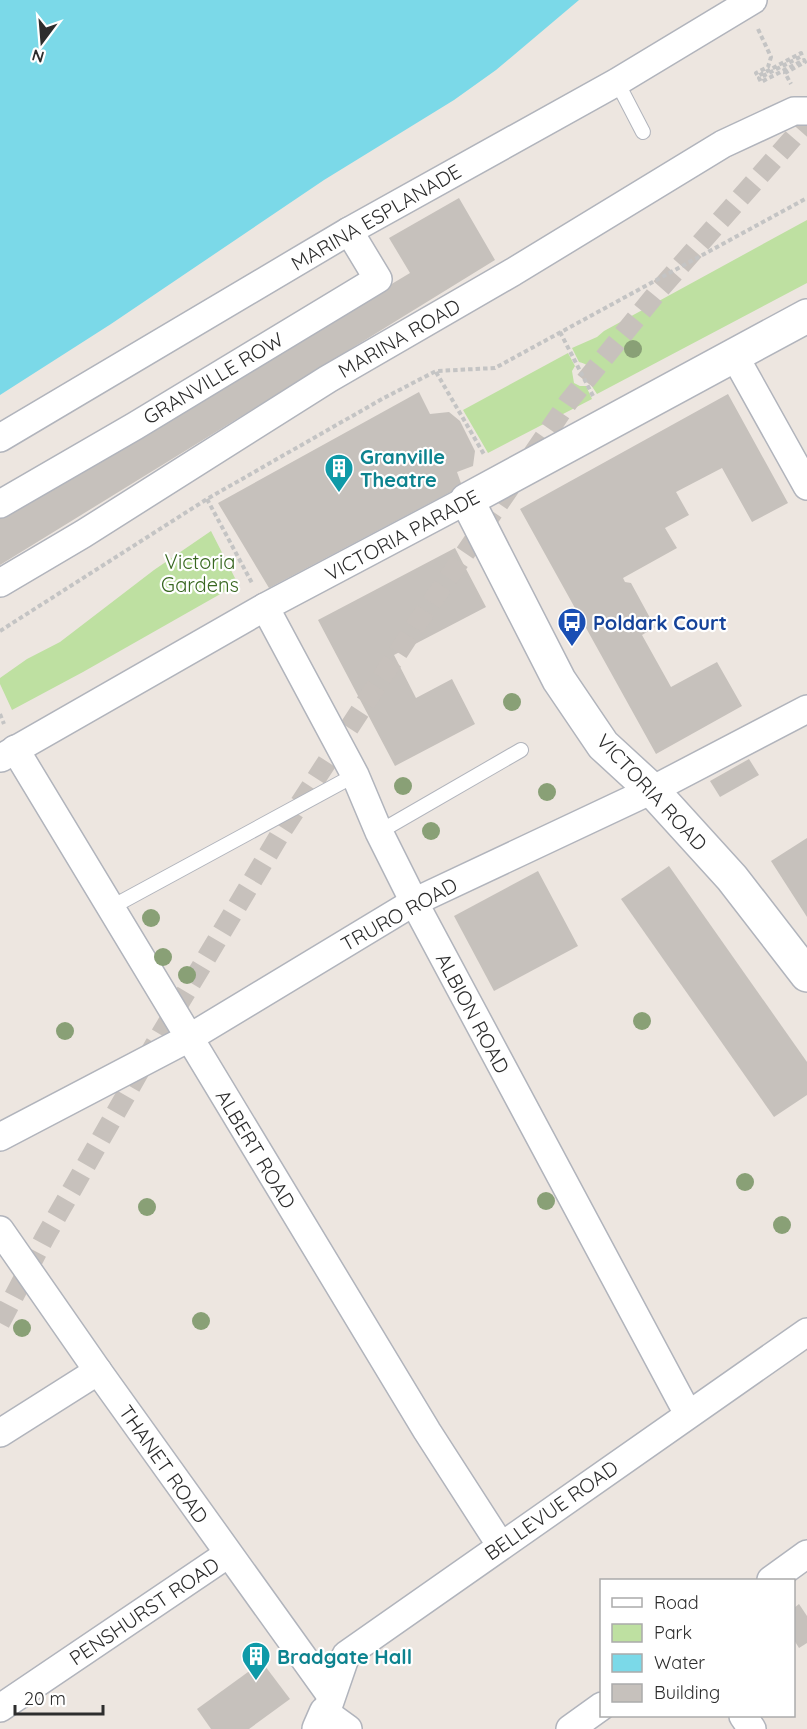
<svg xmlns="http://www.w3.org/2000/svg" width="807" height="1729" viewBox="0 0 807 1729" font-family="Quicksand,sans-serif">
<rect width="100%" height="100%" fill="#ede6e0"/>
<g fill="#bee0a1">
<path d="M807 220V283L597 394 589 382C597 371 590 365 579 362L572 348 597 337 604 331Z"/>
<path d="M568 353 575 366 572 371 574 383 580 386H586L592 399 488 453 463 410Z"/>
<path d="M211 531 238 584 83 672 12 710 0 684V678L27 659 60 642 154 570Z"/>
</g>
<path fill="#7bd9e8" d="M0 0H579L496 70 454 100 324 180 111 324 0 395Z"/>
<g fill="#c6c1bc">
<path d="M459 198 495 260 0 565V519L410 273 389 238Z"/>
<path d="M419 392 430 414 449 412 460 421 475 451 473 466 457 472 462 486 269 588 218 503Z"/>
<path d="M728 394 788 503 752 522 722 468 676 492 689 515 665 528 677 548 623 578 625 582 631 583 655 627 642 635 671 687 717 662 742 706 656 754 520 509Z"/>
<path d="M455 548 486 607 394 655 416 698 452 679 475 724 395 766 318 620Z"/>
<path d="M749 759 759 775 720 797 710 781Z"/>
<path d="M807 838V917L771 861Z"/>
<path d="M669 866 807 1062V1095L774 1117 621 899Z"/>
<path d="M538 871 578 946 494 991 454 916Z"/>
<path d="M799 1604 807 1616V1643L799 1648 794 1640V1608Z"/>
<path d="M262 1662 290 1699 249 1729H211L197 1709Z"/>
</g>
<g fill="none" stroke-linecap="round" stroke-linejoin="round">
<path stroke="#c7c1bc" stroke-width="20" stroke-dasharray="20 10" stroke-linecap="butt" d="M0 1323 45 1237 155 1044 282 831 418 622 569 401 660 289 807 122"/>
<g stroke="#b1b4bc" stroke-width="16">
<g id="service">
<path d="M617 82 643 132"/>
<path d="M379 832 521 750"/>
<path d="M110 908 355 775"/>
</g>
</g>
<g stroke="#b1b4bc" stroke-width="30">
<g id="minor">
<path d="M734 355 807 486"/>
<path d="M0 438 349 231 617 82 753 0"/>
<path d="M0 504 135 426 378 279 349 231"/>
<path d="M0 583 83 534 328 379 513 272 723 144 794 111H807"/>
<path d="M265 607 355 775 379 832 414 902 688 1414"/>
<path d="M15 749 427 1431 501 1546"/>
<path d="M1 758 265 607 467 500"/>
<path d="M0 1137 189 1038 414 902 652 790 807 709"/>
<path d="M0 1230 98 1371 331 1696"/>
<path d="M0 1433 98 1371"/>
<path d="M771 1580 807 1554"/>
<path d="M0 1708 228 1554"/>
<path d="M743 1716 752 1729"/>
<path d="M348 1729 326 1713 346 1655 807 1332"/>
<path d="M570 1729 602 1706"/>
</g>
</g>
<g stroke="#b1b4bc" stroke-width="36">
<path id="tertiary" d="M319 1729 326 1713"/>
</g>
<g stroke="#b1b4bc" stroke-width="36">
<path id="secondary" d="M807 316 467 500 559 680 603 745 652 790 732 878 807 975"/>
</g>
<g stroke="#c4c4c4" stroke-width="4" stroke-dasharray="4.5 3" stroke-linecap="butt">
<path d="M758 29 771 57 768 67 756 73 758 76 801 53 802 56 759 78 761 82 804 60 805 62 785 73 791 84"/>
<path d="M560 332 593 396"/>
<path d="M436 372 485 456"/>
<path d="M207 499 252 583"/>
<path d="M0 631 207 499 382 399 436 371 495 368 807 198"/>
<path d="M0 714 4 724"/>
</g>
<use href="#service" stroke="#fff" stroke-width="14"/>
<use href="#minor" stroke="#fff" stroke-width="27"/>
<use href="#tertiary" stroke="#fff" stroke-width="33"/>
<use href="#secondary" stroke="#fff" stroke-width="33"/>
</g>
<g fill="#89a076">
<circle cx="633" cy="349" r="9"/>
<circle cx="512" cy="702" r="9"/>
<circle cx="403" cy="786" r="9"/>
<circle cx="547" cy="792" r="9"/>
<circle cx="431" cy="831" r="9"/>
<circle cx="151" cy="918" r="9"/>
<circle cx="163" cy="957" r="9"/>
<circle cx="187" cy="975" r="9"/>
<circle cx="642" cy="1021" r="9"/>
<circle cx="65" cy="1031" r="9"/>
<circle cx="745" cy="1182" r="9"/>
<circle cx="546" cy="1201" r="9"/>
<circle cx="147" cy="1207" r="9"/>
<circle cx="782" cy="1225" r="9"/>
<circle cx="201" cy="1321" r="9"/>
<circle cx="22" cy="1328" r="9"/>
</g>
<defs>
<g id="building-pin" transform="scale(1.5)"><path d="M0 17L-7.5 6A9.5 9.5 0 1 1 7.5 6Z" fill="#0f9aa8" stroke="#fff"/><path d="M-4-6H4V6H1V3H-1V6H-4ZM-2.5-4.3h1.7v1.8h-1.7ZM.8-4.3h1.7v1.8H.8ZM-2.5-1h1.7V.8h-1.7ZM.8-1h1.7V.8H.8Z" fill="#fff"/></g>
<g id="bus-pin" transform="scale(1.5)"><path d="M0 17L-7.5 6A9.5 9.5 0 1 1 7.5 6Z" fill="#1a4fb4" stroke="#fff"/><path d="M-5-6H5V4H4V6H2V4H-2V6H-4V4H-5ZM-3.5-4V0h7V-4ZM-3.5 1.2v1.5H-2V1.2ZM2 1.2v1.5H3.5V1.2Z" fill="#fff"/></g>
</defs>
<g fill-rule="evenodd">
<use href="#building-pin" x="339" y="468"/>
<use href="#bus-pin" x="572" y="622"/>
<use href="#building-pin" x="256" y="1656"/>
</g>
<g text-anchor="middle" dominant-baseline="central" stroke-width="4.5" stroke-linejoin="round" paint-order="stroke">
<g font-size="20" fill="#2d2d2d" stroke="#fff">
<text transform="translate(376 217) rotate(-30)">MARINA ESPLANADE</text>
<text transform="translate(399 338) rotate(-30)">MARINA ROAD</text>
<text transform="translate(213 378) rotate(-31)">GRANVILLE ROW</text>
<text transform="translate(402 535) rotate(-28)">VICTORIA PARADE</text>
<text transform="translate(652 792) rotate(47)">VICTORIA ROAD</text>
<text transform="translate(399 914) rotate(-29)">TRURO ROAD</text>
<text transform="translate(473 1013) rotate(62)">ALBION ROAD</text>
<text transform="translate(256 1149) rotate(59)">ALBERT ROAD</text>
<text transform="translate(164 1464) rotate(55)">THANET ROAD</text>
<text transform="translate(551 1510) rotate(-35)">BELLEVUE ROAD</text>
<text transform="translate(144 1611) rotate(-34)">PENSHURST ROAD</text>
</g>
<g font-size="20" font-weight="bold" fill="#0d838f" stroke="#fff" text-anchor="start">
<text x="360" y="456">Granville<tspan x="360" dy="23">Theatre</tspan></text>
<text x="277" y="1656">Bradgate Hall</text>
</g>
<g font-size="20" fill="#386720" stroke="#fff">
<text x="200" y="561">Victoria<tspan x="200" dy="23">Gardens</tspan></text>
</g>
<g font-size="20" font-weight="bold" fill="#164399" stroke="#fff" text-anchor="start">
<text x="593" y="622">Poldark Court</text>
</g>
</g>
<rect x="600" y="1579" width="195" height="138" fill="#ffffff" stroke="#ababab" stroke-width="1.5"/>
<rect x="612" y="1598" width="30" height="9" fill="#ffffff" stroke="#ababab" stroke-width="1.5"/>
<text x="654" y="1609" font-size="18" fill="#2d2d2d">Road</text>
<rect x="612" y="1624" width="30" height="18" fill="#bee0a1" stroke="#ababab" stroke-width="1.5"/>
<text x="654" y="1639" font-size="18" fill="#2d2d2d">Park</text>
<rect x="612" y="1654" width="30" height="18" fill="#7bd9e8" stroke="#ababab" stroke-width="1.5"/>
<text x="654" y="1669" font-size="18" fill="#2d2d2d">Water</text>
<rect x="612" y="1684" width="30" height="18" fill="#c6c1bc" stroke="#ababab" stroke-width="1.5"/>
<text x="654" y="1699" font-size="18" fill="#2d2d2d">Building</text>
<g transform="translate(42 42) rotate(196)" stroke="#ffffff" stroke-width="4.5" paint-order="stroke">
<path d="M0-4.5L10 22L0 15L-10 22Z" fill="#2d2d2d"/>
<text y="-9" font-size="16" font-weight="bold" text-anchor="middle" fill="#2d2d2d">N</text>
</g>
<path d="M15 1705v9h88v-9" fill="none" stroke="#2d2d2d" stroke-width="3"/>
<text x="24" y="1705" font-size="18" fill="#2d2d2d" stroke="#ffffff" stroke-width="4.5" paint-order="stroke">20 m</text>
</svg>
